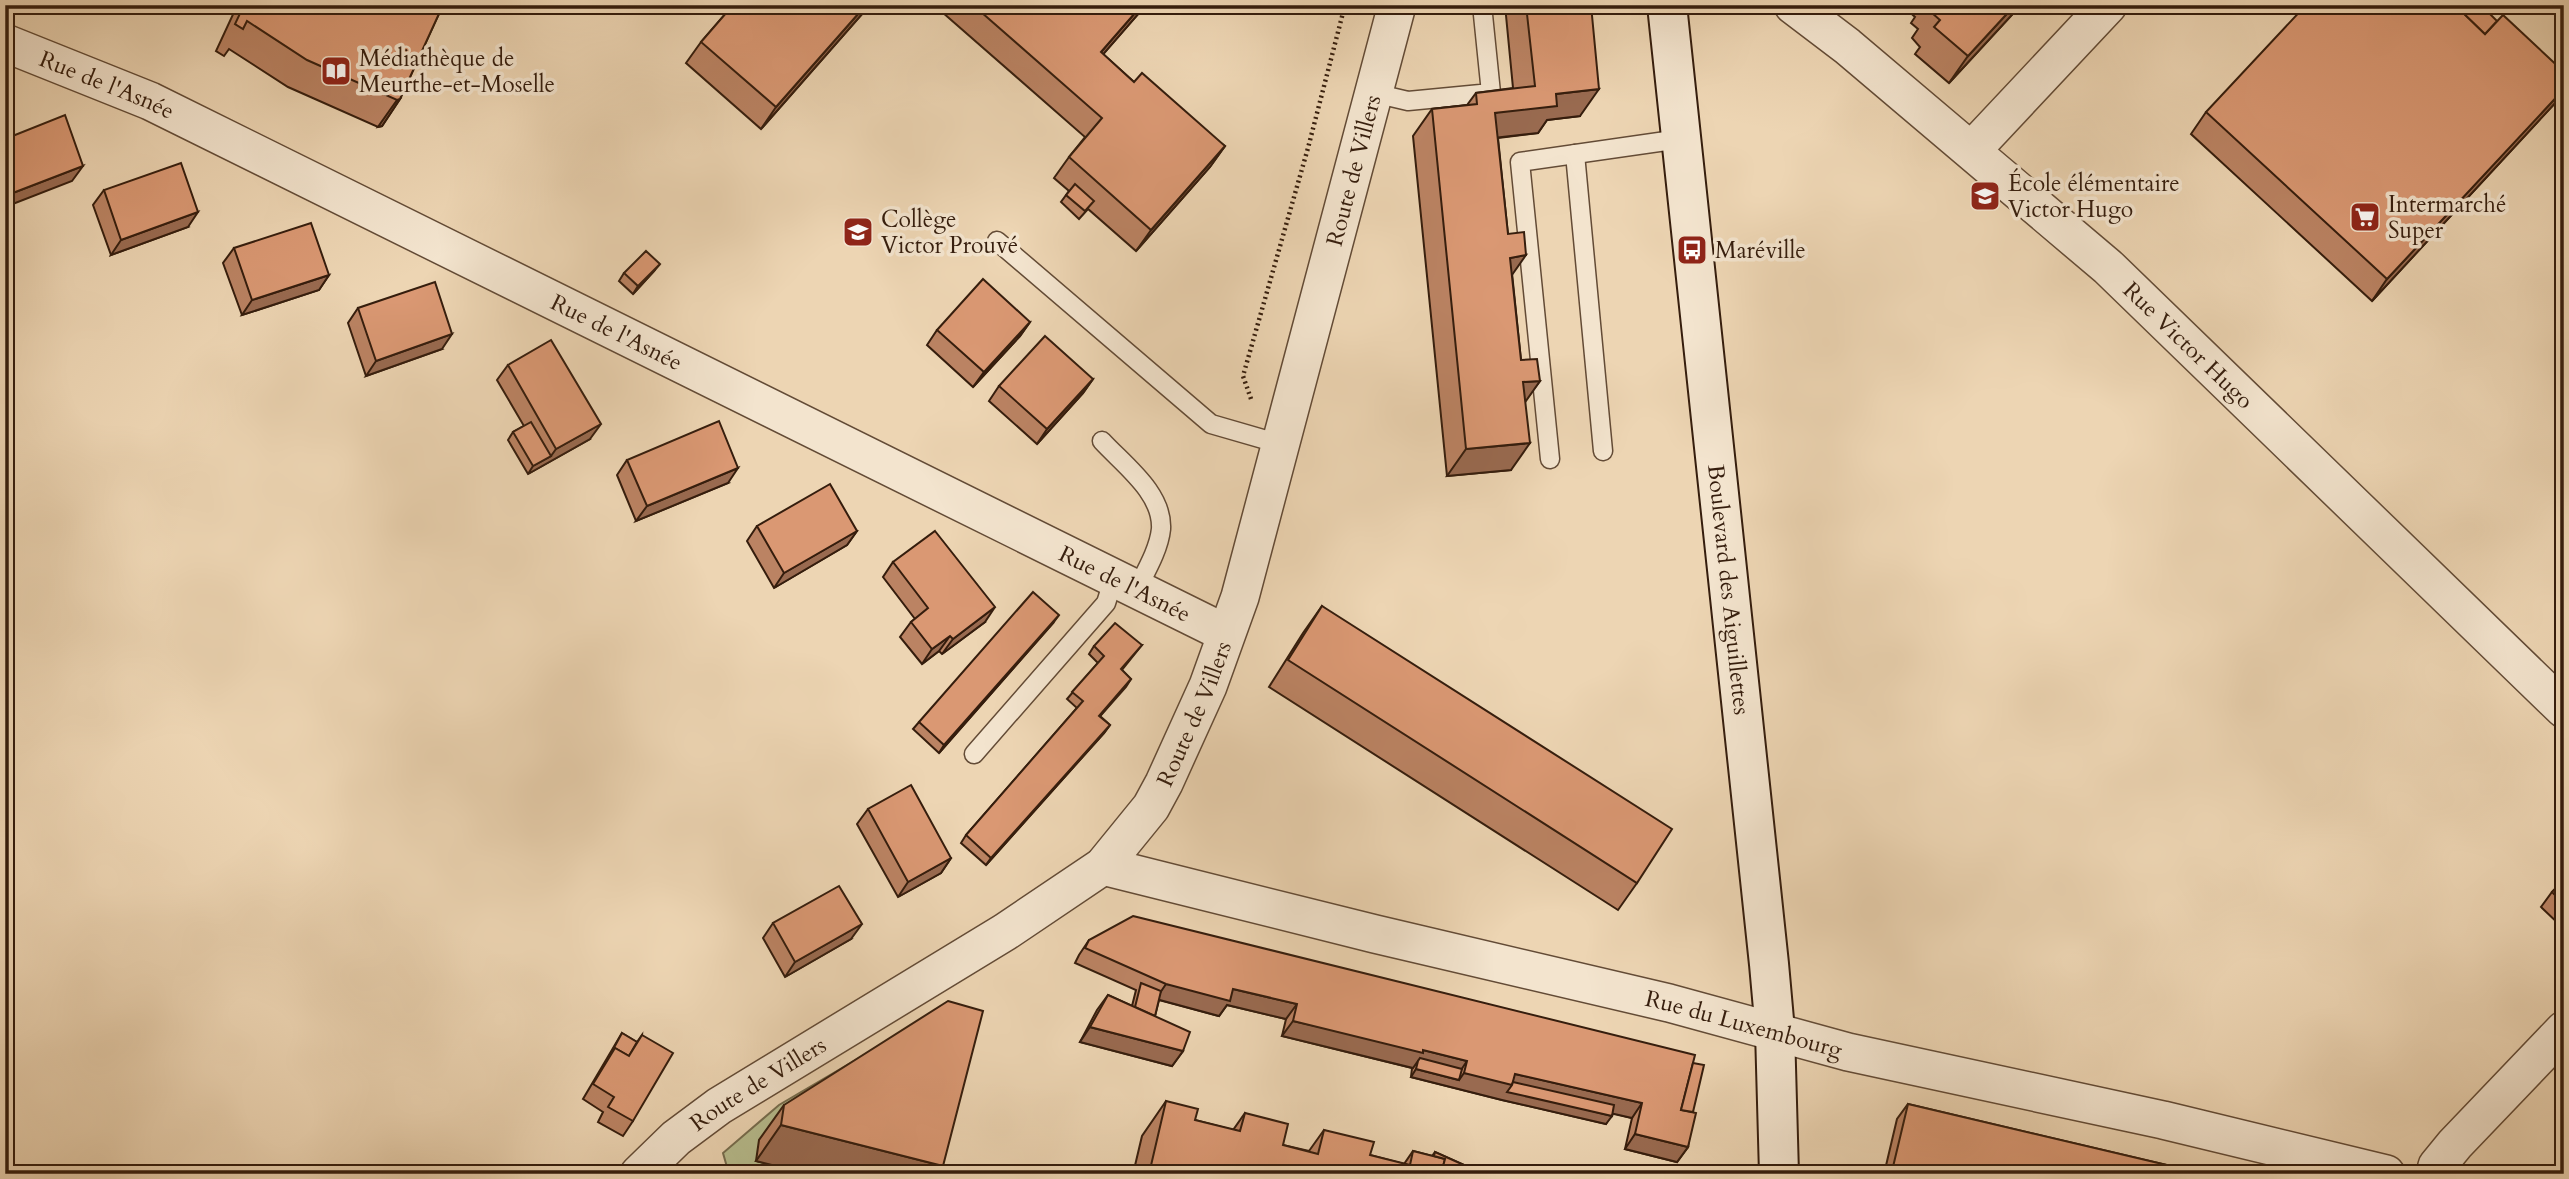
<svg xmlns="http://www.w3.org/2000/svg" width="2569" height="1179" viewBox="0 0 2569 1179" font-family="Cardo,serif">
<rect width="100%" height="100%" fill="#edd5b3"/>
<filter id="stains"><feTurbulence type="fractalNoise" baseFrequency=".00286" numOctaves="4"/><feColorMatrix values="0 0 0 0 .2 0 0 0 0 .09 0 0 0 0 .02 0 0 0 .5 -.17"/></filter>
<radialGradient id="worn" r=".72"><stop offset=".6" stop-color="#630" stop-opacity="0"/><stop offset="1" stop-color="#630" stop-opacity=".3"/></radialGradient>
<path fill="#b7bd8e" stroke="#766d4e" stroke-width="2" d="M934 1014 756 1161 808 1174H729L723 1153 779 1105Z"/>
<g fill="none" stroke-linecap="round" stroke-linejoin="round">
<g stroke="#634b36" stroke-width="21">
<g id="lane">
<path d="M1374 93 1408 101 1491 93 1482 5"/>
<path d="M1575 154 1603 451"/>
<path d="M997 241 1211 424 1280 444"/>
<path d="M1102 441C1124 465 1163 493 1161 529 1159 549 1146 571 1137 589"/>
<path d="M1550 459 1520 162 1680 139"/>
<path d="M974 754 1106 603 1114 578"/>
</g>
</g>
<g stroke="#634b36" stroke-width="40">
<g id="street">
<path id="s1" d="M1793 5 1847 46 2108 267 2564 709"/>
<path id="s2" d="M5 43 150 101 1225 633"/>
<path d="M1972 150 2108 5"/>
<path id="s3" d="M1103 866 1375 934 1669 1003 1848 1052 2163 1120 2386 1174"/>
<path id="s4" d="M639 1174 676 1138 719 1106 1005 932 1103 866 1151 807 1164 783 1208 686 1240 597 1397 5"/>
<path d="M2435 1174 2437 1166 2455 1144 2564 1030"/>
</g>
</g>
<g stroke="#351d0d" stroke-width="42">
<g id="secondary">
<path id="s5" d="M1667 5 1769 964 1775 1031 1779 1174"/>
</g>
</g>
<path stroke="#351d0d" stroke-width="4.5" stroke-dasharray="2 3.5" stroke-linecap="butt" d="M1251 399 1243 376 1308 148 1345 5"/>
<use href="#lane" stroke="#f3e4ce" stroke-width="18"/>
<use href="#street" stroke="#f3e4ce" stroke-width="37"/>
<use href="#secondary" stroke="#f3e4ce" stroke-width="38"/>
</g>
<g fill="#bb8363" stroke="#351d0d" stroke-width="2">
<path d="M229 5H443L400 99 382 126 378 127 288 87 229 49 224 56 216 51 236 8Z"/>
<path d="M733 5H870L761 129 686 63 701 42Z"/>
<path d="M934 5H1146L1103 54 1134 82 1225 146 1210 167 1136 251 1088 209 1079 219 1061 202 1069 191 1054 178 1069 157 1085 137Z"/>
<path d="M1505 5H1591L1580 116 1547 120 1538 133 1498 138 1521 360 1540 381 1525 401 1511 470 1447 476 1413 136 1432 109 1467 105 1476 93 1513 88Z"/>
<path d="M1902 5H2021L1949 83 1915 54 1920 47 1912 38 1918 29 1911 23 1915 17Z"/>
<path d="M2497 21 2564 72V91L2557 101 2372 301 2191 134 2206 112Z"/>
<path d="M104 190 188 227 111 255 93 205Z"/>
<path d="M234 248 329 275 319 290 242 315 223 263Z"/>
<path d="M654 271 633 294 619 281 624 273Z"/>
<path d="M358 308 442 349 366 376 348 323Z"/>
<path d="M1030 322 1020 336 973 387 927 345 937 330Z"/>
<path d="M508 365 590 439 528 474 508 440 513 432 524 426 497 380Z"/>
<path d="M1093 379 1083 393 1037 444 989 401 999 386Z"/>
<path d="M627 460 728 483 636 521 617 475Z"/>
<path d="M757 526 857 531 847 545 774 588 747 541Z"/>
<path d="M893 562 985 622 942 654 939 651 922 664 900 637 911 622 915 619 883 577Z"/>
<path d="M1322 606 1637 883 1618 910 1269 687 1303 633Z"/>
<path d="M1054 622 939 753 913 729 919 722Z"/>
<path d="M1142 645 1122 670 1131 679 1100 716 1110 725 1104 733 986 865 961 843 966 835 1077 708 1067 699 1098 663 1089 654 1094 646Z"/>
<path d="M868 809 951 858 941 873 898 897 857 824Z"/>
<path d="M2564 880V929L2541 907 2552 892Z"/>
<path d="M773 923 851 939 785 977 763 938Z"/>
<path d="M1089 940 1693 1063V1112L1688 1147 1677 1162 1625 1149 1632 1118 1612 1113 1606 1124 1502 1100 1411 1077 1412 1068 1282 1036 1286 1019 1227 1005 1219 1016 1159 1000 1155 1016 1183 1051 1172 1066 1080 1042 1097 1010 1108 995 1132 1006 1136 990 1075 963 1079 955Z"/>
<path d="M622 1033 637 1042 642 1035 633 1121 623 1136 598 1122 603 1112 583 1099Z"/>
<path d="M1166 1101 1195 1120 1233 1130 1245 1113 1283 1145 1309 1151 1324 1130 1370 1155 1404 1164 1413 1151 1432 1156 1435 1152 1484 1174H1133L1142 1136Z"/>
<path d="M1908 1104 2205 1174H1884L1897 1119Z"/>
<path d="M784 1105 943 1166 938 1174H808L756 1161 759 1140Z"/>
</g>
<g fill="#996a50" stroke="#351d0d" stroke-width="2">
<path d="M866 5H870L761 129 776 107Z"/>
<path d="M1142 5H1146L1086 74 1101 52Z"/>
<path d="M2015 5H2021L1949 83 1968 56Z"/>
<path d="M1599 89 1580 116 1547 120 1538 133 1476 140 1495 113 1556 94Z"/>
<path d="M2564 89V91L2557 101 2372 301 2387 279Z"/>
<path d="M400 99 382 126 378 127 397 100Z"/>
<path d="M1225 146 1210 167 1136 251 1151 230Z"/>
<path d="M83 166 72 181 5 207V196Z"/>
<path d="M198 212 188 227 111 255 121 240Z"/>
<path d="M1526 255 1507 282 1510 258Z"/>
<path d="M660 264 654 271 633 294 638 286Z"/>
<path d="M329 275 319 290 242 315 252 300Z"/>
<path d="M1030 322 1020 336 973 387 984 372Z"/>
<path d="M452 334 442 349 366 376 376 361Z"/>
<path d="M1093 379 1083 393 1037 444 1047 429Z"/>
<path d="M1540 381 1521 408 1523 382Z"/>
<path d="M601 424 590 439 528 474 533 466 551 456 556 449Z"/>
<path d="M1530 443 1511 470 1447 476 1466 449Z"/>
<path d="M738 468 728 483 636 521 647 506Z"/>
<path d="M857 531 847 545 774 588 784 573Z"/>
<path d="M995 607 985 622 942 654 953 639Z"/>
<path d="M1059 615 1054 622 939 753 944 745Z"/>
<path d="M950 636 939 651 922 664 932 649Z"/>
<path d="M1131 679 1126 687 1094 723 1099 716Z"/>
<path d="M1110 725 1104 733 986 865 991 858Z"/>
<path d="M951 858 941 873 898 897 908 882Z"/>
<path d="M862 924 851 939 785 977 795 962Z"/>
<path d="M1166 984 1233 989 1297 1004 1286 1019 1227 1005 1219 1016 1156 999Z"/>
<path d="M1293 1021 1423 1050 1467 1061 1457 1076 1418 1061 1413 1068 1282 1036Z"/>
<path d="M1090 1027 1183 1051 1172 1066 1080 1042Z"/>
<path d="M1416 1069 1459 1080 1464 1073 1515 1074 1642 1103 1632 1118 1509 1090 1612 1116 1606 1124 1502 1100 1411 1077Z"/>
<path d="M781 1125 943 1166 938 1174H808L756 1161Z"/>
<path d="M1635 1134 1688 1147 1677 1162 1625 1149Z"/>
</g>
<g fill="#da9873" stroke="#351d0d" stroke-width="2">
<path d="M244 5H443L400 99 397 100 307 60 247 21 243 29 235 24Z"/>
<path d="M733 5H866L776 107 701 42Z"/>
<path d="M973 5H1142L1101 52 1134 82 1142 73 1225 146 1151 230 1069 157 1102 118Z"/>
<path d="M1526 5H1591L1599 89 1556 94 1557 106 1495 113 1508 234 1524 232 1526 255 1510 258 1521 360 1537 359 1540 381 1523 382 1530 443 1466 449 1432 109 1477 104 1476 93 1535 86Z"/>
<path d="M1915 5H1923L1920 10Z"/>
<path d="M1936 5H2015L1968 56 1934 27 1940 20 1931 12Z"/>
<path d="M2306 5H2455L2485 34 2503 15 2564 72V89L2387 279 2206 112Z"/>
<path d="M2455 5H2481L2497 21 2485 34Z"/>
<path d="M65 115 83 166 5 196V139Z"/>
<path d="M181 163 198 212 121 240 104 190Z"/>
<path d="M1075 184 1094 201 1085 211 1066 195Z"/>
<path d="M311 223 329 275 252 300 234 248Z"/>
<path d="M646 251 660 264 638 286 624 273Z"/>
<path d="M983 279 1030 322 984 372 937 330Z"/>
<path d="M435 282 452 334 376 361 358 308Z"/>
<path d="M1045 336 1093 379 1047 429 999 386Z"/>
<path d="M551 340 601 424 556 449 508 365Z"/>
<path d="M719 421 738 468 647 506 627 460Z"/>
<path d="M531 422 551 456 533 466 513 432Z"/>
<path d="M830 484 857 531 784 573 757 526Z"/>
<path d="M935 531 995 607 953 639 950 636 932 649 911 622 928 608 893 562Z"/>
<path d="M1033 592 1059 615 944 745 919 722Z"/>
<path d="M1322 606 1672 829 1637 883 1288 660Z"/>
<path d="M1115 623 1142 645 1121 669 1131 679 1099 716 1110 725 991 858 966 835 1083 701 1072 692 1104 656 1094 646Z"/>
<path d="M911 785 951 858 908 882 868 809Z"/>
<path d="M2564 880V904L2552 892Z"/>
<path d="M839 886 862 924 795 962 773 923Z"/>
<path d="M1133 916 1695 1055 1681 1110 1696 1113 1688 1147 1635 1134 1642 1103 1515 1074 1512 1085 1464 1073 1467 1061 1423 1050V1053L1293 1021 1297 1004 1233 989 1230 1001 1166 984 1085 948 1089 940Z"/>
<path d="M1141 983 1161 991 1155 1016 1135 1007Z"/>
<path d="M1108 995 1190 1032 1183 1051 1090 1027Z"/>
<path d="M948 1001 983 1011 943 1166 781 1125 784 1105Z"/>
<path d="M622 1033 637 1042 629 1056 615 1048 610 1055Z"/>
<path d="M642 1035 673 1053 633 1121 608 1107 614 1097 593 1084 615 1048 629 1056Z"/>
<path d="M1420 1058 1462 1069 1459 1080 1416 1069 1418 1061Z"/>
<path d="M1693 1063 1704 1065 1693 1112 1681 1110Z"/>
<path d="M1513 1082 1614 1105 1612 1116 1507 1092 1512 1085Z"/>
<path d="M1166 1101 1198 1109 1195 1120 1240 1131 1245 1113 1288 1124 1283 1145 1318 1154 1324 1130 1374 1142 1370 1155 1410 1165 1413 1151 1445 1159 1441 1174H1149Z"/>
<path d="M1908 1104 2205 1174H1903L1892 1171Z"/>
<path d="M1435 1152 1484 1174H1441L1445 1159 1434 1156Z"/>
</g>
<defs>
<g id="library-square" transform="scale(1.575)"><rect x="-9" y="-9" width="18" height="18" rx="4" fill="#8f2418" stroke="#f3e4ce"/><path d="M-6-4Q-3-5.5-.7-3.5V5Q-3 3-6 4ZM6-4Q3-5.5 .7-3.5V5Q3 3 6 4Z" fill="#fff"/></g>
<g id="school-square" transform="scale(1.575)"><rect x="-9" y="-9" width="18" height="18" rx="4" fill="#8f2418" stroke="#f3e4ce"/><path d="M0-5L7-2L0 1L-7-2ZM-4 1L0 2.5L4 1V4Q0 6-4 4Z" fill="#fff"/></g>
<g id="supermarket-square" transform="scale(1.575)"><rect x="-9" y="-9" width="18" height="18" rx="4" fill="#8f2418" stroke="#f3e4ce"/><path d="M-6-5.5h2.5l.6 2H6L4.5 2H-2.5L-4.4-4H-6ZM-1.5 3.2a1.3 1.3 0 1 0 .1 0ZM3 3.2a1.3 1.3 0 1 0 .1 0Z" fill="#fff"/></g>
<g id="bus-square" transform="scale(1.575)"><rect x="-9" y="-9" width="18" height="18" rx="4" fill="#8f2418" stroke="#f3e4ce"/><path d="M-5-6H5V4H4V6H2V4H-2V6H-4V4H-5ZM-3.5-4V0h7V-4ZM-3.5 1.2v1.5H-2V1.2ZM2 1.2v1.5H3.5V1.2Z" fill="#fff"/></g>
</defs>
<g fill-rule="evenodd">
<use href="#library-square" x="336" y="71"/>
<use href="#school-square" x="1985" y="196"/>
<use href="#supermarket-square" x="2365" y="217"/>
<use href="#school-square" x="858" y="232"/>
<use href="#bus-square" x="1692" y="250"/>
</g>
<g text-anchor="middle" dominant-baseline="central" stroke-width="7" stroke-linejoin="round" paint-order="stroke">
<g font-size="23" fill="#351d0d" stroke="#f3e4ce" text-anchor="start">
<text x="359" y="58">Médiathèque de<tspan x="359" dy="26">Meurthe-et-Moselle</tspan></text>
<text x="2008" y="183">École élémentaire<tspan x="2008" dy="26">Victor Hugo</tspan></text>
<text x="2388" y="204">Intermarché<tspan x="2388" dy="26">Super</tspan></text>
<text x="881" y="219">Collège<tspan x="881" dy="26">Victor Prouvé</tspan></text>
<text x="1715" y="250">Maréville</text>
</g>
<g font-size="23" fill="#351d0d" stroke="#f3e4ce">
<text stroke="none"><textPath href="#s2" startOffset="110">Rue de l'Asnée</textPath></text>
<text stroke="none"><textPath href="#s4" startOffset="1304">Route de Villers</textPath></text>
<text stroke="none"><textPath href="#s2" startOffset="677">Rue de l'Asnée</textPath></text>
<text stroke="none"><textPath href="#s1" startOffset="522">Rue Victor Hugo</textPath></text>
<text stroke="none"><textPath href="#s2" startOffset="1244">Rue de l'Asnée</textPath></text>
<text stroke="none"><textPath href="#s5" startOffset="588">Boulevard des Aiguillettes</textPath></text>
<text stroke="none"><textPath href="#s4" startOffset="737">Route de Villers</textPath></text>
<text stroke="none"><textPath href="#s3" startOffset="660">Rue du Luxembourg</textPath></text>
<text stroke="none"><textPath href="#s4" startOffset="150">Route de Villers</textPath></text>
</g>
</g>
<rect width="2569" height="1179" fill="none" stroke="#edd5b3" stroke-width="28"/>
<rect x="7" y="7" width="2555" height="1165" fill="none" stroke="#351d0d" stroke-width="3.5"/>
<rect x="14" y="14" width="2541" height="1151" fill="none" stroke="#351d0d" stroke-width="2"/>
<rect width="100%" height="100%" filter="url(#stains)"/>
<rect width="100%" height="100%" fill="url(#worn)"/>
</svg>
